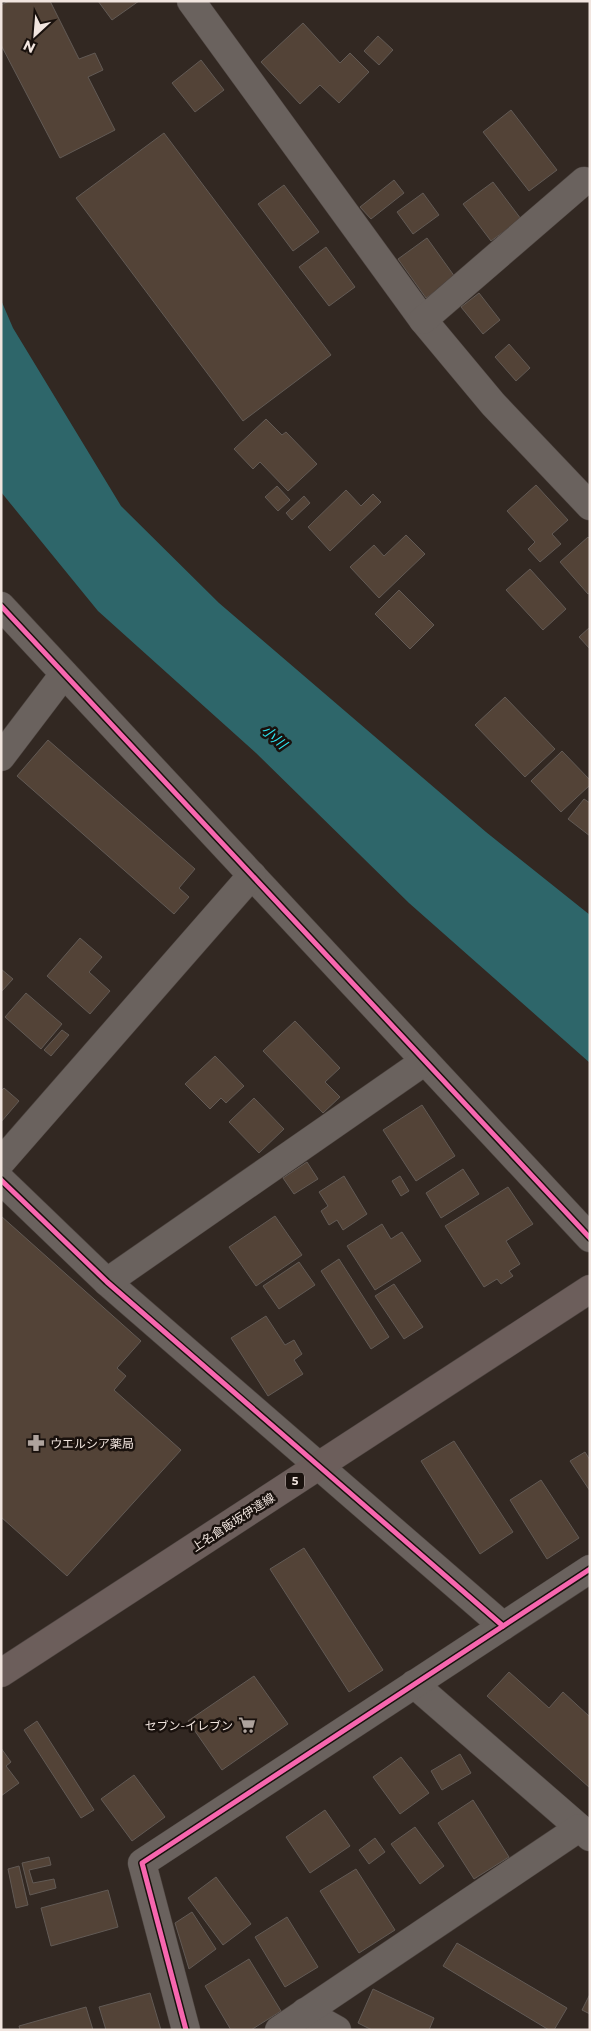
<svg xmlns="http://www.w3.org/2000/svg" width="591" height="2031" viewBox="0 0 591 2031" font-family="Montserrat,'Noto Sans JP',sans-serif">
<rect width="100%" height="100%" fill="#322822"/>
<path fill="#2e666a" d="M1 300 13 328 121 506 219 603 486 832 590 915V1063L409 903 256 753 98 611 1 492Z"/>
<g fill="#534337" stroke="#625a55">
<path d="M9 1H50L79 59 95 53 103 70 88 77 115 130 60 158 1 45V5Z"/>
<path d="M98 1H139L112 20Z"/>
<path d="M303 23 340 63 350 53 369 72 339 103 320 85 300 104 261 62Z"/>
<path d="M378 36 393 50 379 65 364 51Z"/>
<path d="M201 60 224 90 195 112 172 83Z"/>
<path d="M511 110 557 170 529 191 483 132Z"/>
<path d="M164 133 331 355 243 421 76 198Z"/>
<path d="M394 180 404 193 371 219 360 207Z"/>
<path d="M493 182 521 219 491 241 463 204Z"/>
<path d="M284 185 319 232 293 251 258 204Z"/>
<path d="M423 193 439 215 413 234 397 212Z"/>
<path d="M427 238 455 277 426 298 398 259Z"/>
<path d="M326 247 355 287 329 306 299 267Z"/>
<path d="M479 293 500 320 483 334 461 307Z"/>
<path d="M509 344 530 368 516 381 495 357Z"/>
<path d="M266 419 282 435 286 432 317 464 288 491 260 462 253 469 234 449Z"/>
<path d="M536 485 568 520 552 534 561 544 540 562 528 549 535 542 507 511Z"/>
<path d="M277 486 290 500 278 511 265 497Z"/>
<path d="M346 490 361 506 373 494 381 502 330 551 308 527Z"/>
<path d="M304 496 310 503 292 520 286 513Z"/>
<path d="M406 535 425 554 379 598 350 567 374 545 384 556Z"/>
<path d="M588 537 590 539V593L588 594 560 562Z"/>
<path d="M530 569 566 609 543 630 506 590Z"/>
<path d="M399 590 434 625 410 649 375 614Z"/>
<path d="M590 627V649L579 637Z"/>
<path d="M505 697 555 749 525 777 475 725Z"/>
<path d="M48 740 195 869 179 888 189 897 174 914 17 776Z"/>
<path d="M562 751 590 780V785L561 812 531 781Z"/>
<path d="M584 799 590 803V836L568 819Z"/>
<path d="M80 938 102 957 89 972 110 991 90 1014 47 976Z"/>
<path d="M1 969 13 979 1 992Z"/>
<path d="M26 993 62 1024 41 1049 5 1017Z"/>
<path d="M295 1021 340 1068 325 1082 340 1097 323 1113 263 1051Z"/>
<path d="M62 1030 69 1035 51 1056 44 1050Z"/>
<path d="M215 1056 244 1086 226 1103 221 1098 210 1109 185 1084Z"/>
<path d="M4 1088 19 1101 1 1122V1091Z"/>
<path d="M254 1098 284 1129 259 1153 229 1122Z"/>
<path d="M422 1105 455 1156 416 1181 383 1130Z"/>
<path d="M307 1162 318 1179 294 1194 283 1178Z"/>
<path d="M463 1169 479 1194 441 1218 426 1193Z"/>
<path d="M344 1176 367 1214 343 1230 337 1220 329 1225 321 1211 328 1206 319 1192Z"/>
<path d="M400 1176 409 1191 401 1196 392 1181Z"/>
<path d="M508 1187 533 1224 506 1241 520 1264 509 1271 513 1276 501 1284 497 1279 484 1287 445 1226Z"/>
<path d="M1 1216 141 1341 117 1368 126 1376 114 1390 181 1450 67 1576 1 1517Z"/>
<path d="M275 1216 302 1255 256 1286 229 1247Z"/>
<path d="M382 1224 391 1239 402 1232 421 1261 375 1290 347 1246Z"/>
<path d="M339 1259 389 1337 371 1349 321 1271Z"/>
<path d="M299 1262 315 1285 279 1309 263 1286Z"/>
<path d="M394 1284 423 1327 404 1339 375 1296Z"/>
<path d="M266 1316 285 1345 294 1340 302 1354 294 1360 303 1374 268 1396 231 1338Z"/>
<path d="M454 1441 513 1532 480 1554 421 1461Z"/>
<path d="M585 1452 590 1460V1491L570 1461Z"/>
<path d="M541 1480 579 1538 547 1559 510 1500Z"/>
<path d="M304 1548 383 1670 349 1692 270 1569Z"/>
<path d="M509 1672 549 1708 563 1692 590 1717V1788L487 1696Z"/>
<path d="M254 1676 288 1724 222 1770 188 1721Z"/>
<path d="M37 1721 94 1810 81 1818 24 1730Z"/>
<path d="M1 1748 11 1762 6 1766 19 1783 1 1796Z"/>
<path d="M460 1754 471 1773 442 1790 431 1771Z"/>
<path d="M401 1757 429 1793 400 1814 373 1777Z"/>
<path d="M134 1775 165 1817 132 1841 101 1799Z"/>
<path d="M473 1800 509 1857 474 1879 438 1823Z"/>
<path d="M325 1810 350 1846 310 1873 286 1837Z"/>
<path d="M415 1827 444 1866 420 1884 391 1844Z"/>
<path d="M375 1838 385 1852 369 1864 359 1850Z"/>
<path d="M49 1857 51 1865 29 1870 33 1883 54 1879 56 1888 30 1895 22 1863Z"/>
<path d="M19 1866 28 1905 16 1908 8 1869Z"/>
<path d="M356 1869 395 1930 359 1953 320 1891Z"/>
<path d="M216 1877 251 1924 223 1945 188 1898Z"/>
<path d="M108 1890 118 1927 51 1946 41 1908Z"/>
<path d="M192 1912 216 1949 189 1969 175 1923Z"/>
<path d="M287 1917 318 1967 285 1987 255 1937Z"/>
<path d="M457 1943 567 2008 554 2030H549L443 1966Z"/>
<path d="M249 1959 281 2011 251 2030H231L205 1986Z"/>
<path d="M373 1989 434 2018 429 2030H372L358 2023Z"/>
<path d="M150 1993 161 2030H106L99 2007Z"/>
<path d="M590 1994V2014L582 2010Z"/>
<path d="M86 2007 93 2030H20L19 2026Z"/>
</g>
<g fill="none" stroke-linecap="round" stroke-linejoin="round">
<g stroke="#4c433f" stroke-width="29">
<g id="minor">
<path d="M191 1 423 320 493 404 590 506"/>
<path d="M423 320 584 181"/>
<path d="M1 606 590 1238"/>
<path d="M1 757 64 674"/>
<path d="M1 1162 252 875"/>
<path d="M1 1180 107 1282 503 1626"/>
<path d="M107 1282 425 1061"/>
<path d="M414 1684 590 1837"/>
<path d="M305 2012 337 2030"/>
<path d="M186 2030 142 1863 590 1569"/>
<path d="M279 2030 579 1828"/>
</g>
</g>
<g stroke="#4c433f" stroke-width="29">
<path id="primary" d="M1 1673 590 1289"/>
</g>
<use href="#minor" stroke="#6a625e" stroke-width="28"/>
<use href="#primary" stroke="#6c5e5b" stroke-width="28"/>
<g stroke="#19110d" stroke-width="8">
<g id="cycleway">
<path d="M1 606 590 1238"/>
<path d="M1 1180 107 1282 503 1626"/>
<path d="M186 2030 142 1863 590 1569"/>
</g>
</g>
<use href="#cycleway" stroke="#f766af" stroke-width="5"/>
</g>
<defs>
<g id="pharmacy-bare" transform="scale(1.35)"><path d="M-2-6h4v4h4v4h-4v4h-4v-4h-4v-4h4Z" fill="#aea39d" stroke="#19110d" stroke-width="2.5" paint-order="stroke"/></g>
<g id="supermarket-bare" transform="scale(1.35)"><path d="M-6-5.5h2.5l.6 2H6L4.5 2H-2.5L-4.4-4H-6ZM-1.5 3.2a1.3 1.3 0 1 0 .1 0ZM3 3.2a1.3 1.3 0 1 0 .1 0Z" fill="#aea39d" stroke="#19110d" stroke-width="2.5" paint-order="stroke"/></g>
</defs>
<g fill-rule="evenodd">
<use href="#pharmacy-bare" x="36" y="1443"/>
<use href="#supermarket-bare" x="247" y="1725"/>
</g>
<g text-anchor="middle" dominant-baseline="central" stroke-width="5" stroke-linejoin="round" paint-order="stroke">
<rect fill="#19110d" stroke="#b0a5a0" stroke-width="1" x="286" y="1472.5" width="18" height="17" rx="4"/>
<g font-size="11" font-weight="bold" fill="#f1e5df">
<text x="295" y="1481">5</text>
</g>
<g font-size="12" fill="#f1e5df" stroke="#19110d" text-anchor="start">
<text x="50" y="1443">ウエルシア薬局</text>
<text x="233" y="1725" text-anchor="end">セブン-イレブン</text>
</g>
<g font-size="12" fill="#f1e5df" stroke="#19110d">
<text transform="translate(233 1522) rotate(-33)">上名倉飯坂伊達線</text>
</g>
<g font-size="14" font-style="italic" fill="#2ce4f1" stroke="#19110d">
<text transform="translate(274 737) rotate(41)">小川</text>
</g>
</g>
<rect width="591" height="2031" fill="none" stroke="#f1e5df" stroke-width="5"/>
<g transform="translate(35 35) rotate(206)" stroke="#19110d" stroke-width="4" paint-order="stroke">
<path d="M0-4L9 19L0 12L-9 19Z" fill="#f1e5df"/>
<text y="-8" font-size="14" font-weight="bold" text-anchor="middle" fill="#f1e5df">N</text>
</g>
</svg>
